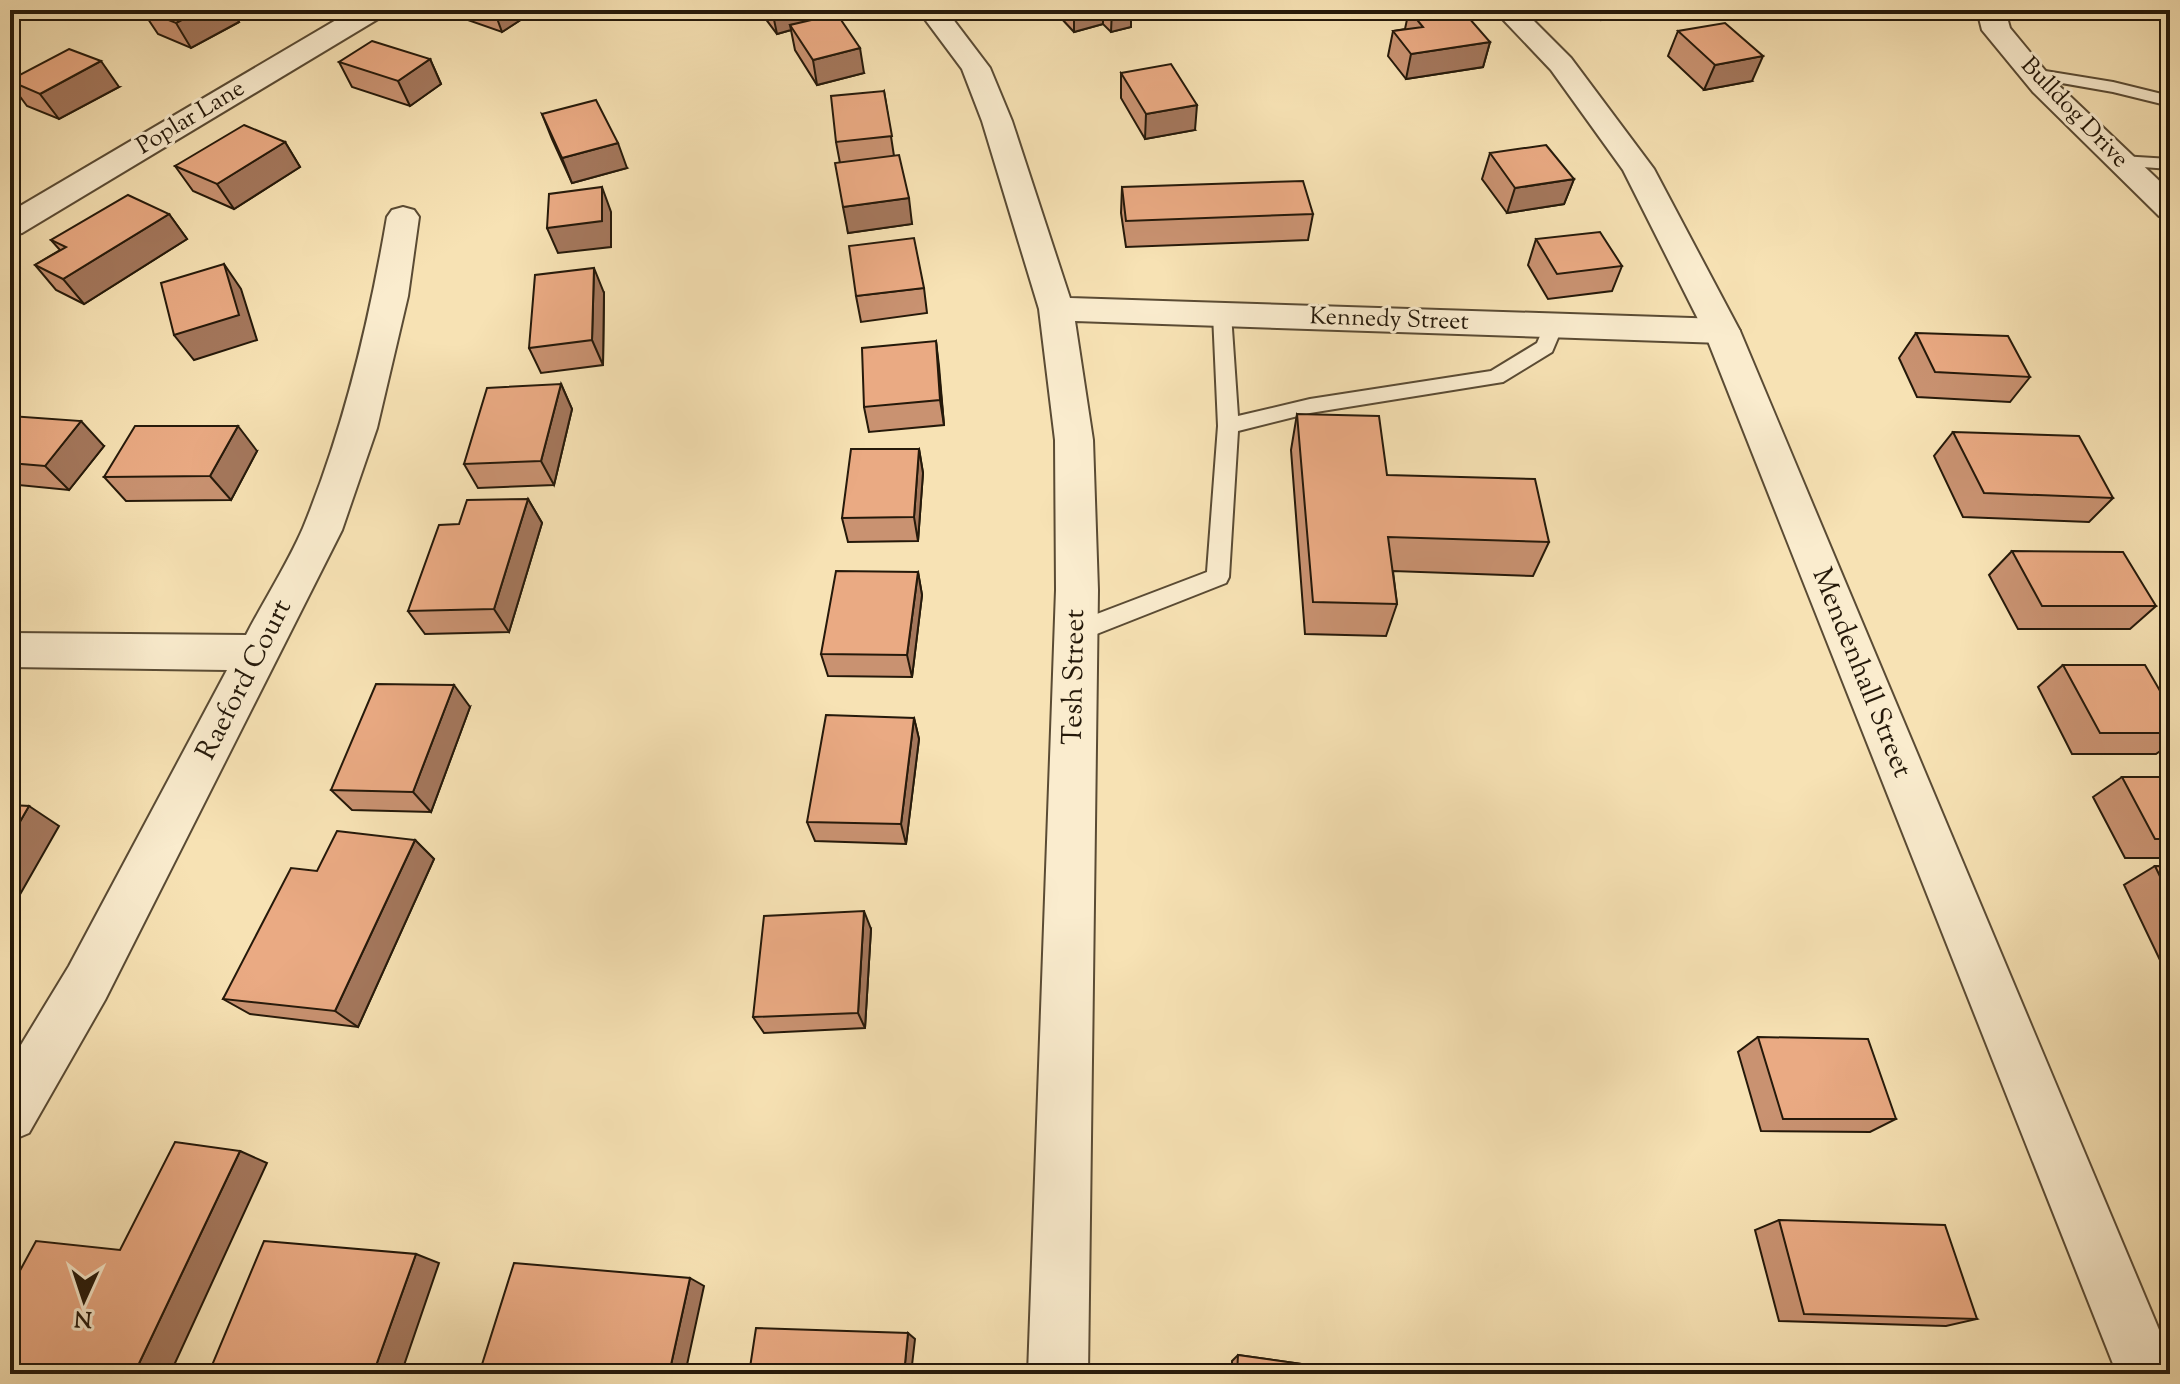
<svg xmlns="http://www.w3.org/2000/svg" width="2180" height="1384" viewBox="0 0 2180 1384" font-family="'Sorts Mill Goudy',serif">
<rect width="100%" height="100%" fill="#f7e2b4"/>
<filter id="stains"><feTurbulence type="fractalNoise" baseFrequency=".0025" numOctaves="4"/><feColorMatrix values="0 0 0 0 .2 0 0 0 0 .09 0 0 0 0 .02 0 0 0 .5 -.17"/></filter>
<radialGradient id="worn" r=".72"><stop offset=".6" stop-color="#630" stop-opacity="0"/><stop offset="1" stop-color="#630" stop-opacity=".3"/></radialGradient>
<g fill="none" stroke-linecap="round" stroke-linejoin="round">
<g stroke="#5a4b34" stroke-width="4">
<g id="service">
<path d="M2033 69 2113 82 2170 96V106L2113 92 2027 77 2025 74Z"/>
<path d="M2121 156 2170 159V169L2115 165 2113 161Z"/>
<path d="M1222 308 1231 314 1238 416 1310 399 1491 371 1537 343 1546 322H1560L1563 326 1552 352 1503 382 1310 413 1238 431 1229 577 1226 583 1084 639 1076 641 1068 639 1064 632 1068 625 1207 572 1218 426 1213 314Z"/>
</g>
</g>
<g stroke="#5a4b34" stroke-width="4">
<g id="minor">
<path d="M353 10H387L383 16 22 233 10 236V212Z"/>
<path d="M918 10H946L990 68 1012 121 1070 298 1722 319 1734 323 1740 331 1734 339 1722 343 1075 321 1093 440 1098 590 1088 1374H1028L1056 590 1055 440 1039 309 982 121 962 69Z"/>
<path d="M1977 10H2005L2010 28 2053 80 2170 191V219L2159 216 2033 92 1982 30Z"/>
<path d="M403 207 414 210 419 217 408 296 377 428 342 530 105 1000 29 1133 10 1141V1063L69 966 227 670 10 667V633L246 635C264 600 287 565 303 528 344 428 369 323 387 217L392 210Z"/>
</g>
</g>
<g stroke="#5a4b34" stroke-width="4">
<path id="tertiary" d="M1494 10H1523L1571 58 1654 169 1740 331 2170 1356V1374H2117L1704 331 1623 170 1551 70Z"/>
</g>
<use href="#service" fill="#faecce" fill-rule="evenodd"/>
<use href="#minor" fill="#faecce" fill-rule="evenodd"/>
<use href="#tertiary" fill="#faecce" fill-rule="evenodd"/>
</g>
<g fill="#c99271" stroke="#25190a" stroke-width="2">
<path d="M142 10H232L239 22 191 48 158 34Z"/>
<path d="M459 10H536L502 32 462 18Z"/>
<path d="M759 10H816L817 18 864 73 817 85 795 50 791 30 777 34Z"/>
<path d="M1060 10H1131V27L1111 32 1103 24 1074 32 1060 17Z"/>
<path d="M1409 10 1490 42 1483 67 1406 79 1388 56 1393 31 1405 29Z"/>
<path d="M1591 10H1651L1602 20Z"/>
<path d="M1678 31 1752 81 1704 90 1668 56Z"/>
<path d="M430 59 441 84 410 106 352 87 339 62Z"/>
<path d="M1121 73 1195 130 1145 139 1121 98Z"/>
<path d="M10 80 119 87 59 119 27 106 10 83Z"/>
<path d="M884 91 894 156 912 224 848 233 840 163 836 142Z"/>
<path d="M542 114 627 168 572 183 552 139Z"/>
<path d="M285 142 300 167 234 209 193 191 175 166Z"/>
<path d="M1490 153 1574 179 1564 204 1507 213 1482 179Z"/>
<path d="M1122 187 1313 214 1308 240 1126 247 1121 213Z"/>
<path d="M169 214 187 239 84 304 56 290 35 265 60 250 51 240Z"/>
<path d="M1536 239 1622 266 1612 291 1548 299 1528 265Z"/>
<path d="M924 288 927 313 861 322 856 296Z"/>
<path d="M604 293 603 365 541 373 529 348Z"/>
<path d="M1916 333 2030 377 2010 402 1917 397 1899 358Z"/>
<path d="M936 341 944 425 869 432 864 407Z"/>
<path d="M561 384 572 409 554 485 478 488 464 464Z"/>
<path d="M1297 414 1387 475 1549 542 1533 576 1393 571 1397 604 1386 636 1305 634 1291 450Z"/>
<path d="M10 416 104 446 69 490 19 485 10 496Z"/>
<path d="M1953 432 2113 498 2089 522 1963 517 1934 456Z"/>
<path d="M919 449 923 473 918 541 848 542 842 518Z"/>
<path d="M257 451 231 500 126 501 104 477Z"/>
<path d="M528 499 542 523 509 632 425 634 408 611Z"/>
<path d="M2012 551 2156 606 2130 629H2018L1989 575Z"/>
<path d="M918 572 922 595 912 677 828 676 821 654Z"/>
<path d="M2063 665 2170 708V744L2156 754H2072L2038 687Z"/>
<path d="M470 707 431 812 352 810 331 790Z"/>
<path d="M914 718 919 739 906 844 815 841 807 822Z"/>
<path d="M2122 777H2170V858H2125L2093 797Z"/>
<path d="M415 840 434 859 358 1027 250 1014 223 999 317 871Z"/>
<path d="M2155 866 2170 867V981L2124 885Z"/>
<path d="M871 929 865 1028 764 1033 753 1017Z"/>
<path d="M1758 1037 1896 1119 1870 1132 1761 1131 1738 1052Z"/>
<path d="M1779 1220 1977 1319 1946 1326 1779 1321 1755 1230Z"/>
<path d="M1238 1355 1372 1374H1232V1361Z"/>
</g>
<g fill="#a4775c" stroke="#25190a" stroke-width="2">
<path d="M200 10H232L239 22 191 48 176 23Z"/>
<path d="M494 10H536L502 32Z"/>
<path d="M772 10H816L818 23 790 25 791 30 777 34Z"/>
<path d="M1074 10H1103V24L1074 32Z"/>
<path d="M1112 10H1131V27L1111 32Z"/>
<path d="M1606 10H1651L1602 20Z"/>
<path d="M1490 42 1483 67 1406 79 1411 54Z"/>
<path d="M860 48 864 73 817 85 813 60Z"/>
<path d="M1763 56 1752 81 1704 90 1715 65Z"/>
<path d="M430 59 441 84 410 106 398 81Z"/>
<path d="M101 61 119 87 59 119 40 94Z"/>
<path d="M1197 105 1195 130 1145 139 1146 114Z"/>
<path d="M285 142 300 167 234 209 217 184Z"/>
<path d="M618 143 627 168 572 183 562 158Z"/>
<path d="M1574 179 1564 204 1507 213 1515 188Z"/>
<path d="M602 187 611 212V247L558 253 547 228Z"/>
<path d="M909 198 912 224 848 233 843 207Z"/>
<path d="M169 214 187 239 84 304 63 279Z"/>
<path d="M224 264 241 289 257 340 194 360 174 335Z"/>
<path d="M594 268 604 293 603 365 592 340Z"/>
<path d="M936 341 939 366 944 425 940 400Z"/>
<path d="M561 384 572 409 554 485 541 461Z"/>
<path d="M81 421 104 446 69 490 45 466Z"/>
<path d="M238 426 257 451 231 500 210 476Z"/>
<path d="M919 449 923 473 918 541 914 517Z"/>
<path d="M10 477 19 485 10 496Z"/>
<path d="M528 499 542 523 509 632 494 609Z"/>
<path d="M918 572 922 595 912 677 907 655Z"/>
<path d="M454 685 470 707 431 812 413 792Z"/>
<path d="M914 718 919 739 906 844 901 824Z"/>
<path d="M29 806 59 826 10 912V839Z"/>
<path d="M415 840 434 859 358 1027 335 1011Z"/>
<path d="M864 911 871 929 865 1028 858 1013Z"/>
<path d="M240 1151 267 1163 170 1374H134Z"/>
<path d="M416 1254 439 1263 401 1374H373Z"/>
<path d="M690 1278 704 1286 685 1374H669Z"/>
<path d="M908 1333 915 1339 911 1374H904Z"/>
</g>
<g fill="#eaaa83" stroke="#25190a" stroke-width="2">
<path d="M143 10H200L176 23Z"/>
<path d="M1409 10H1462L1490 42 1411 54 1393 31 1423 27Z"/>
<path d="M837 14 860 48 813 60 790 25Z"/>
<path d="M1725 23 1763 56 1715 65 1678 31Z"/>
<path d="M372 41 430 59 398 81 339 62Z"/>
<path d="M69 49 101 61 40 94 10 81V80Z"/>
<path d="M1171 64 1197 105 1146 114 1121 73Z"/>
<path d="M884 91 892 136 836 142 831 96Z"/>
<path d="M596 100 618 143 562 158 542 114Z"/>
<path d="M244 125 285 142 217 184 175 166Z"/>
<path d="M1546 145 1574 179 1515 188 1490 153Z"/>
<path d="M899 155 909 198 843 207 835 163Z"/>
<path d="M1303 181 1313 214 1126 221 1122 187Z"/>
<path d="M602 187V221L547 228 549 194Z"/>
<path d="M128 195 169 214 63 279 35 265 66 247 51 240Z"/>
<path d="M1600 232 1622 266 1557 274 1536 239Z"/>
<path d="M914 238 924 288 856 296 849 246Z"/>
<path d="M224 264 239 315 174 335 161 283Z"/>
<path d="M594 268 592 340 529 348 535 275Z"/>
<path d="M1916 333 2008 336 2030 377 1935 372Z"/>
<path d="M936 341 940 400 864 407 862 348Z"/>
<path d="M561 384 541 461 464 464 487 388Z"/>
<path d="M1297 414 1379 416 1387 475 1535 479 1549 542 1388 537 1397 604 1313 602Z"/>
<path d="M10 416 81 421 45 466 10 463Z"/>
<path d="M135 426H238L210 476 104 477Z"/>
<path d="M1953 432 2079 436 2113 498 1984 493Z"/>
<path d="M851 449H919L914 517 842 518Z"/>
<path d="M528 499 494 609 408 611 439 525 459 524 467 500Z"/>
<path d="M2012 551 2123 552 2156 606H2042Z"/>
<path d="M836 571 918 572 907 655 821 654Z"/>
<path d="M2063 665H2145L2170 708V733H2100Z"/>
<path d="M376 684 454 685 413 792 331 790Z"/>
<path d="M826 715 914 718 901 824 807 822Z"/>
<path d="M2122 777H2170V839H2155Z"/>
<path d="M10 805 29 806 10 839Z"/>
<path d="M337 831 415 840 335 1011 223 999 291 868 317 871Z"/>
<path d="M2155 866 2170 867V897Z"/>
<path d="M864 911 858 1013 753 1017 764 916Z"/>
<path d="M1758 1037 1868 1039 1896 1119H1783Z"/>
<path d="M175 1142 240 1151 134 1374H57L10 1368V1289L36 1241 120 1250Z"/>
<path d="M1779 1220 1945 1225 1977 1319 1804 1314Z"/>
<path d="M264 1241 416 1254 373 1374H255L210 1370Z"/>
<path d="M514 1263 690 1278 669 1374H479Z"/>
<path d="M756 1328 908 1333 904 1374H749Z"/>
<path d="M1238 1355 1372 1374H1237Z"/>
</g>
<g text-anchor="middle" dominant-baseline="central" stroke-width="6" stroke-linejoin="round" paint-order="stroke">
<g font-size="24" fill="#25190a" stroke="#faecce">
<text transform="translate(2074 113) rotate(46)">Bulldog Drive</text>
<text transform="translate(191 118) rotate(-31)">Poplar Lane</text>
<text transform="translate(1389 320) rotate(2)">Kennedy Street</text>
</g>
<g font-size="28" fill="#25190a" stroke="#faecce">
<text transform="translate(1861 673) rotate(68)">Mendenhall Street</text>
<text transform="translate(1075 677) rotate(-89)">Tesh Street</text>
<text transform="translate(245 680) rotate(-63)">Raeford Court</text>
</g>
</g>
<rect width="2180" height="1384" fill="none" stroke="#f7e2b4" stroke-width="40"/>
<rect x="12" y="12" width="2156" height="1360" fill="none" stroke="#25190a" stroke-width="4"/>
<rect x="20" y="20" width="2140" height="1344" fill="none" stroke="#25190a" stroke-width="2"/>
<g transform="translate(84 1300) rotate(183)" stroke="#faecce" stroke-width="6" paint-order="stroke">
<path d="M0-6L14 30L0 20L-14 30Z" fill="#25190a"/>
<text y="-12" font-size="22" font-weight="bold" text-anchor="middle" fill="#25190a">N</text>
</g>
<rect width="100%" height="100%" filter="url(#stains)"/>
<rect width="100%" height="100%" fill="url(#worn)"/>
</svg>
